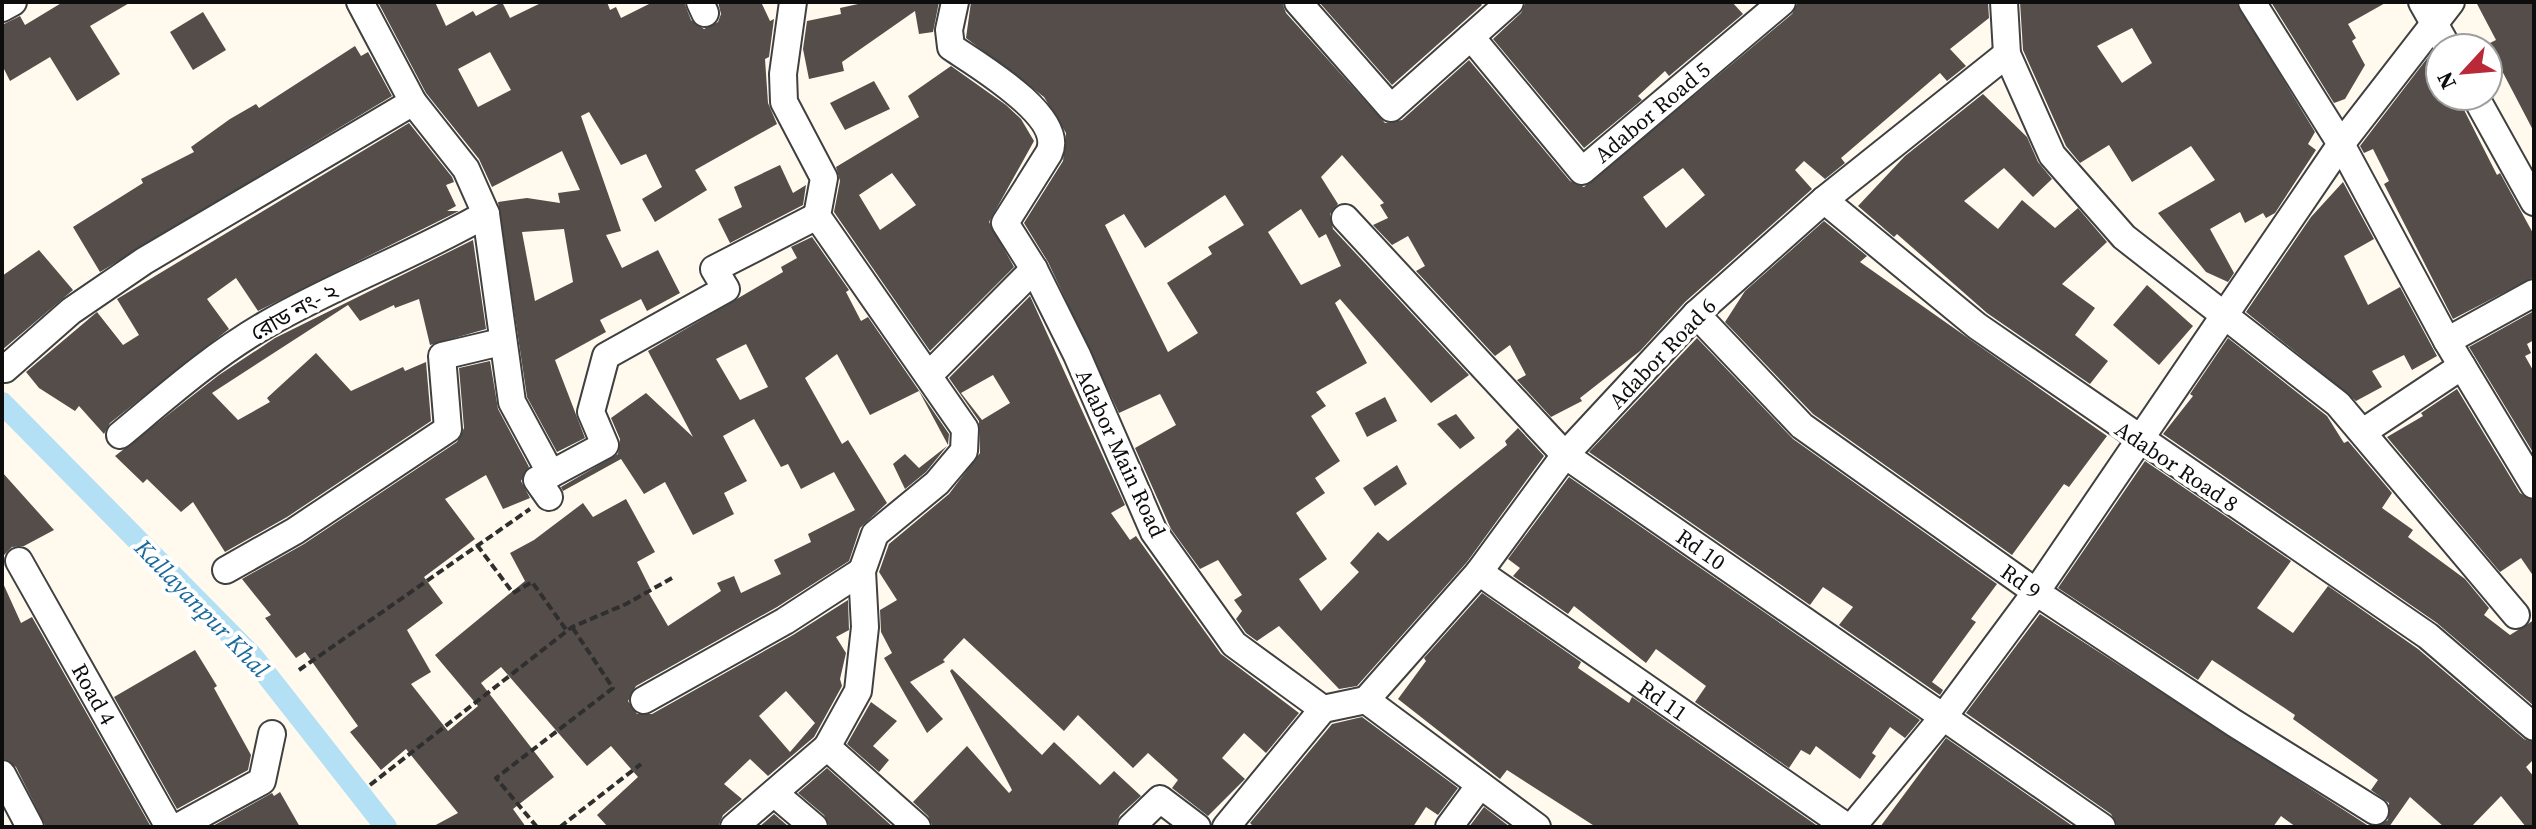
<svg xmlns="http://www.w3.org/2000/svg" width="2536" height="829" viewBox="0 0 2536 829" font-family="'Source Serif 4','Noto Sans Bengali',serif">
<rect width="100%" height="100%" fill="#fffaed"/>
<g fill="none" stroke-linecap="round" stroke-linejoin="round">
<path stroke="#b3e0f4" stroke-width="22" d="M2 403 252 656 386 827"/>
</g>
<g fill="#554d4a" fill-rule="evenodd">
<path d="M63 2H131L90 26 120 74 77 101 50 57 10 81 2 65V25L20 16 25 25Z"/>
<path d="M378 2H435L446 26 473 11 476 16 502 2 510 18 543 2H607L610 10 616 7 621 18 653 2H684L691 20 704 29 718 22 721 14 718 2H761L770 21 774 19 769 57 765 59 768 103 777 124 695 170 707 190 655 222 642 199 662 187 646 154 621 165 589 112 581 116 621 231 606 235 622 268 658 250 680 293 647 311 641 299 600 320 606 332 555 360 585 438 557 452 527 397 498 202 527 198 560 203 558 193 580 190 562 151 492 187 479 159 426 93ZM490 52 511 90 478 107 458 69ZM564 229 573 282 535 301 522 232Z"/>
<path d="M867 2H939L933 32 919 34 915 11 842 62 844 71 809 79 803 49 807 21 841 14 840 8Z"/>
<path d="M971 2H1282L1286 13 1385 123 1402 120 1469 60 1570 181 1584 187 1792 14 1798 2H1988L1989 18 1950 49 1966 66 1947 81 1940 73 1841 158 1845 163 1825 179 1804 161 1795 170 1812 189 1685 302 1640 351 1580 398 1582 401 1551 417 1517 380 1526 375 1510 345 1495 356 1416 271 1425 266 1408 236 1392 245 1373 225 1388 218 1380 205 1384 203 1342 155 1321 177 1338 204 1330 214 1333 229 1469 375 1431 403 1340 299 1335 303 1367 363 1316 392 1326 406 1311 416 1340 461 1315 478 1325 493 1296 513 1327 559 1299 579 1321 611 1359 572 1350 563 1378 532 1388 541 1507 445 1505 441 1518 428 1544 456 1467 562 1357 686 1339 689 1279 626 1257 641 1246 633 1236 619 1242 611 1234 600 1242 595 1218 560 1200 569 1171 529 1135 448 1176 425 1160 394 1119 413 1048 262 1024 223 1063 161 1066 133 1044 97 966 38ZM1683 168 1705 195 1666 228 1643 197ZM1225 195 1244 225 1208 247 1212 254 1167 283 1198 333 1168 352 1105 225 1124 214 1145 248ZM1301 209 1319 238 1326 234 1341 266 1301 285 1268 232Z"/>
<path d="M1319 2H1480L1482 5 1392 85Z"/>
<path d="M1526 2H1732L1743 14 1669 76 1665 71 1638 96 1642 100 1584 148 1493 39 1521 13Z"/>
<path d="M2020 2H2236L2315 132 2308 144 2316 150 2275 213 2266 218 2263 213 2245 223 2240 212 2210 229 2234 273 2228 282 2206 272 2158 213 2215 180 2191 146 2132 182 2109 145 2080 163 2066 146 2023 50ZM2132 28 2152 63 2122 83 2097 46Z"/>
<path d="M2271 2H2387L2348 24 2356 38 2352 41 2365 65 2345 99 2334 103Z"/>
<path d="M2476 2H2534V132L2488 44 2496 40Z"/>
<path d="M203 12 226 50 193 70 170 32Z"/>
<path d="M355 46 361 56 368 52 392 96 100 272 73 227 143 183 141 179 194 152 191 147 230 119 256 104 259 108Z"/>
<path d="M2432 52 2440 62V96H2457L2497 175 2500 173 2534 235V277L2453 319 2384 184 2389 181 2373 149 2364 153 2360 146Z"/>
<path d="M951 66 1006 105 1021 119 1034 141 989 222 1014 267 930 351 834 212 840 181 836 167 919 117 908 96ZM892 173 916 205 880 230 859 195Z"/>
<path d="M874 81 890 109 845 130 830 103Z"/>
<path d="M1983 94 2027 137 2038 162 2052 179 2033 197 2004 168 1964 201 1998 229 2022 200 2055 228 2078 208 2107 242 2062 284 2095 308 2075 335 2108 361 2090 384 1987 313 1897 234 1894 237 1858 206 1905 156Z"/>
<path d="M409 123 452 177 454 182 446 185 456 206 447 211H459L258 311 236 278 207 299 229 329 110 423 104 434 79 406 75 411 39 388 26 372 97 312 123 345 139 335 117 299Z"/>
<path d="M780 165 793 193 806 185 803 205 730 243 718 219 742 207 734 187Z"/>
<path d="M2343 182 2374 239 2344 256 2368 305 2400 287 2437 356 2412 370 2404 355 2372 371 2382 387 2356 401 2246 312 2311 217Z"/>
<path d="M1824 221 1867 256 1860 262 2107 436 2069 487 2064 484 2012 555 1813 414 1725 322 1745 291Z"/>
<path d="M812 237 849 290 846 292 861 321 868 317 949 434 948 445 919 391 870 415 837 354 805 378 842 444 848 440 887 503 860 528 849 561 777 607 636 686 628 701 637 714H652L793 635 848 600 849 630 836 637 846 653 840 679 842 686 814 737 768 776 750 759 724 784 742 799 723 815 718 827H608L597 815 638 777 611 746 587 766 501 667 481 683 554 777 513 809 526 827H432L458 813 406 749 381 770 350 732 358 726 305 652 296 658 265 618 271 615 242 579 304 544 457 442 464 428 459 368 490 361 498 409 529 467 521 481 530 498 503 509 486 475 445 499 475 539 424 577 443 603 407 630 431 672 411 684 448 731 478 706 435 655 525 581 510 553 534 540 583 503 593 517 626 499 655 552 637 562 650 588 647 590 668 626 721 591 717 583 734 576 741 593 781 574 774 560 811 542 808 534 855 510 834 472 801 489 788 464 781 467 754 419 723 436 747 481 724 493 734 514 693 535 665 482 644 494 621 459 563 491 561 487 618 454 620 439 611 418 646 393 693 437 648 351 783 272 781 267 797 258 791 247ZM746 344 768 387 740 400 716 359ZM786 691 815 723 790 752 759 716Z"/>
<path d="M473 240 486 329 430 345 419 299 395 308 394 305 360 321 348 305 212 393 238 420 270 402 267 398 316 353 351 391 403 367 405 371 426 362 431 421 287 517 225 552 193 502 181 512 147 479 143 483 115 456 219 375 275 338Z"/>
<path d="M39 250 73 290 2 350V276Z"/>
<path d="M2147 285 2193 326 2159 365 2113 325Z"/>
<path d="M1030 296 1125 505 1111 513 1130 540 1136 536 1221 654 1299 713 1266 753 1244 733 1222 758 1245 779 1208 816 1172 788 1178 780 1148 753 1133 768 1078 715 1064 731 964 638 943 660 945 662 910 682 943 719 927 733 884 658 892 653 881 632 880 610 897 600 879 572 889 544 949 494 980 453 979 421 949 378ZM993 375 1010 403 982 420 961 393Z"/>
<path d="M2534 311V340L2527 344 2531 353 2525 356 2534 372V454L2469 347Z"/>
<path d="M1697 338 1793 439 1997 584 1971 619 1976 622 1932 682 1943 690 1940 695 1839 625 1853 607 1823 587 1810 605 1589 452Z"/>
<path d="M2228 338 2327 416 2344 443 2348 441 2392 493 2382 508 2413 530 2408 537 2465 579 2489 608 2484 615 2510 635 2534 620V706L2437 623 2163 434 2193 396 2190 394Z"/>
<path d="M2457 389 2520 493 2534 501V577L2521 558 2500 572 2387 437 2423 416 2421 413Z"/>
<path d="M1385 397 1397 421 1367 437 1355 413Z"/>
<path d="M1456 414 1475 438 1460 449 1437 424Z"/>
<path d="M947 446 926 472 905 489 893 464 905 454 919 468Z"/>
<path d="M2145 461 2291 561 2257 608 2293 633 2328 586 2418 649 2524 739 2534 743V759L2526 767 2534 777V827H2526L2501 796 2471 827H2444L2410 797 2389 827H2296L2281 816 2273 827H2118L2111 814 1966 713 2040 614 2367 825 2375 827 2388 820 2389 803 2371 790 2378 780 2293 719 2295 715 2212 660 2198 680 2058 588Z"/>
<path d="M1397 465 1407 484 1375 506 1363 488Z"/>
<path d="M2 472 54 530 24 546 12 547 2 557Z"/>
<path d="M1569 477 1920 720 1905 738 1890 727 1872 753 1876 756 1860 779 1816 746 1810 755 1801 750 1789 768 1695 702 1706 686 1656 649 1646 663 1574 606 1568 614 1513 576 1520 568 1508 559Z"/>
<path d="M2 581 21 623 32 617 151 827H46L16 767 2 758Z"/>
<path d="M1482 593 1581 662 1578 668 1629 703 1632 697 1819 827H1596L1507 770 1500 779 1398 699 1426 661 1424 658Z"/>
<path d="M195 650 217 686 214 688 251 755 248 770 177 809 114 697Z"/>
<path d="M952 669 1042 755 1054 742 1100 785 1114 771 1141 796 1120 815 1115 827H933L928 816 913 802 967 746 1009 793 1012 790 950 671Z"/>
<path d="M871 702 897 721 873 746 889 760 879 772 847 744Z"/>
<path d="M1362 717 1458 788 1438 815 1426 807 1413 827H1254L1250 823 1332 724Z"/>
<path d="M1946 738 2074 827H1880Z"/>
<path d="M827 768 893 827H830L824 815 798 793Z"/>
<path d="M280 792 300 827H211L272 793 274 796Z"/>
<path d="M1484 807 1510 827H1469Z"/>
<path d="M774 814 789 827H759Z"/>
</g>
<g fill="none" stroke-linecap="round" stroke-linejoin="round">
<g stroke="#404040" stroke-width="30">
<g id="minor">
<path d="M360 2 413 102 466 169 486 214 512 402 551 474 537 480 549 497"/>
<path d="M700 2 705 13"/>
<path d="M955 2 949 30 951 47C978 65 1066 117 1049 153L1005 223 1034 269 1077 355 1154 532 1234 644 1323 709 1366 700 1537 827"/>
<path d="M1298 2 1391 108 1510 2"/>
<path d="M2004 2 2007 54 2052 155 2124 237 2338 404 2516 615"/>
<path d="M2252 2 2341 144 2447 341 2534 485"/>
<path d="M2422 2 2448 48"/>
<path d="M2 8 13 2"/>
<path d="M1471 37 1582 171 1782 2"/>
<path d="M2475 96 2534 202"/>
<path d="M1824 200 1977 326 2428 636 2534 727"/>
<path d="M1345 218 1565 455 2102 827"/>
<path d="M1696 314 1802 426 2036 592 2234 723 2375 811"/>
<path d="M2447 341 2534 293"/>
<path d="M5 369 71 311 144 261 413 102"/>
<path d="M929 375 1034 269"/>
<path d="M2363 432 2462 366"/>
<path d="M120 435C167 396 213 355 267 324 338 283 415 255 486 214"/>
<path d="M551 474 605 445 591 412 606 356 726 289 714 269 817 216"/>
<path d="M19 561 169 827"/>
<path d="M226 570 295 531 448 429 442 356 501 342"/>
<path d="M1479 572 1847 827"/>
<path d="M644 700 785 621 862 571"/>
<path d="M1366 700 1479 572 1565 455 1696 314 1824 200 2007 54"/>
<path d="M827 747 917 827"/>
<path d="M2 774 30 827"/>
<path d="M774 793 814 827"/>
<path d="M178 827 262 781 272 734"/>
<path d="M734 827 827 747 858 691 865 627 862 571 875 534 937 483 964 451 965 429 817 216 824 178 784 102 783 74 793 2"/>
<path d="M1131 827 1160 799 1197 827"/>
<path d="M1226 827 1323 709"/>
<path d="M1449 827 1480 785"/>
<path d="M1852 827 1944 716 2036 592 2341 144 2451 2"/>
</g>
</g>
<g stroke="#2f2f2f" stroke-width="4" stroke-dasharray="8 4" stroke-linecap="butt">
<path d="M477 545 513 593 532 582 567 631"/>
<path d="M299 670 530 509"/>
<path d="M370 785 572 627 626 604 672 578"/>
<path d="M537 827 496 778 613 688 572 627"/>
<path d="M560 827 641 764"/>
</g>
<use href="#minor" stroke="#fff" stroke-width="26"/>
</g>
<g text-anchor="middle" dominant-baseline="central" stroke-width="8" stroke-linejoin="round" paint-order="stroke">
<g font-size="22" fill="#0d0d0d" stroke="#fff">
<text transform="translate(1652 112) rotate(-40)">Adabor Road 5</text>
<text transform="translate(294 311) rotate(-29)">রোড নং- ২</text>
<text transform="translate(1662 353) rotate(-46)">Adabor Road 6</text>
<text transform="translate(1121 453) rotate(65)">Adabor Main Road</text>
<text transform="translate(2177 466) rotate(34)">Adabor Road 8</text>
<text transform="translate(1701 549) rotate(35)">Rd 10</text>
<text transform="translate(2021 581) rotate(35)">Rd 9</text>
<text transform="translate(94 694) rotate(61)">Road 4</text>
<text transform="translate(1663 700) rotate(35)">Rd 11</text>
</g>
<g font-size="24" font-style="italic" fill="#1a6a9b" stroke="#fff">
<text transform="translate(202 608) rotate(46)">Kallayanpur Khal</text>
</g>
</g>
<rect width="2536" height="829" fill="none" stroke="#0d0d0d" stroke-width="8"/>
<g transform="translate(2464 72) rotate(244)"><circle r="38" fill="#ffffff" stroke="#9e9e9e" stroke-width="2"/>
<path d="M0-6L14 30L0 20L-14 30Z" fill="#b92938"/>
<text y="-12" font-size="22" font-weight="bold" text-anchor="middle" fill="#0d0d0d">N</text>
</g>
</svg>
